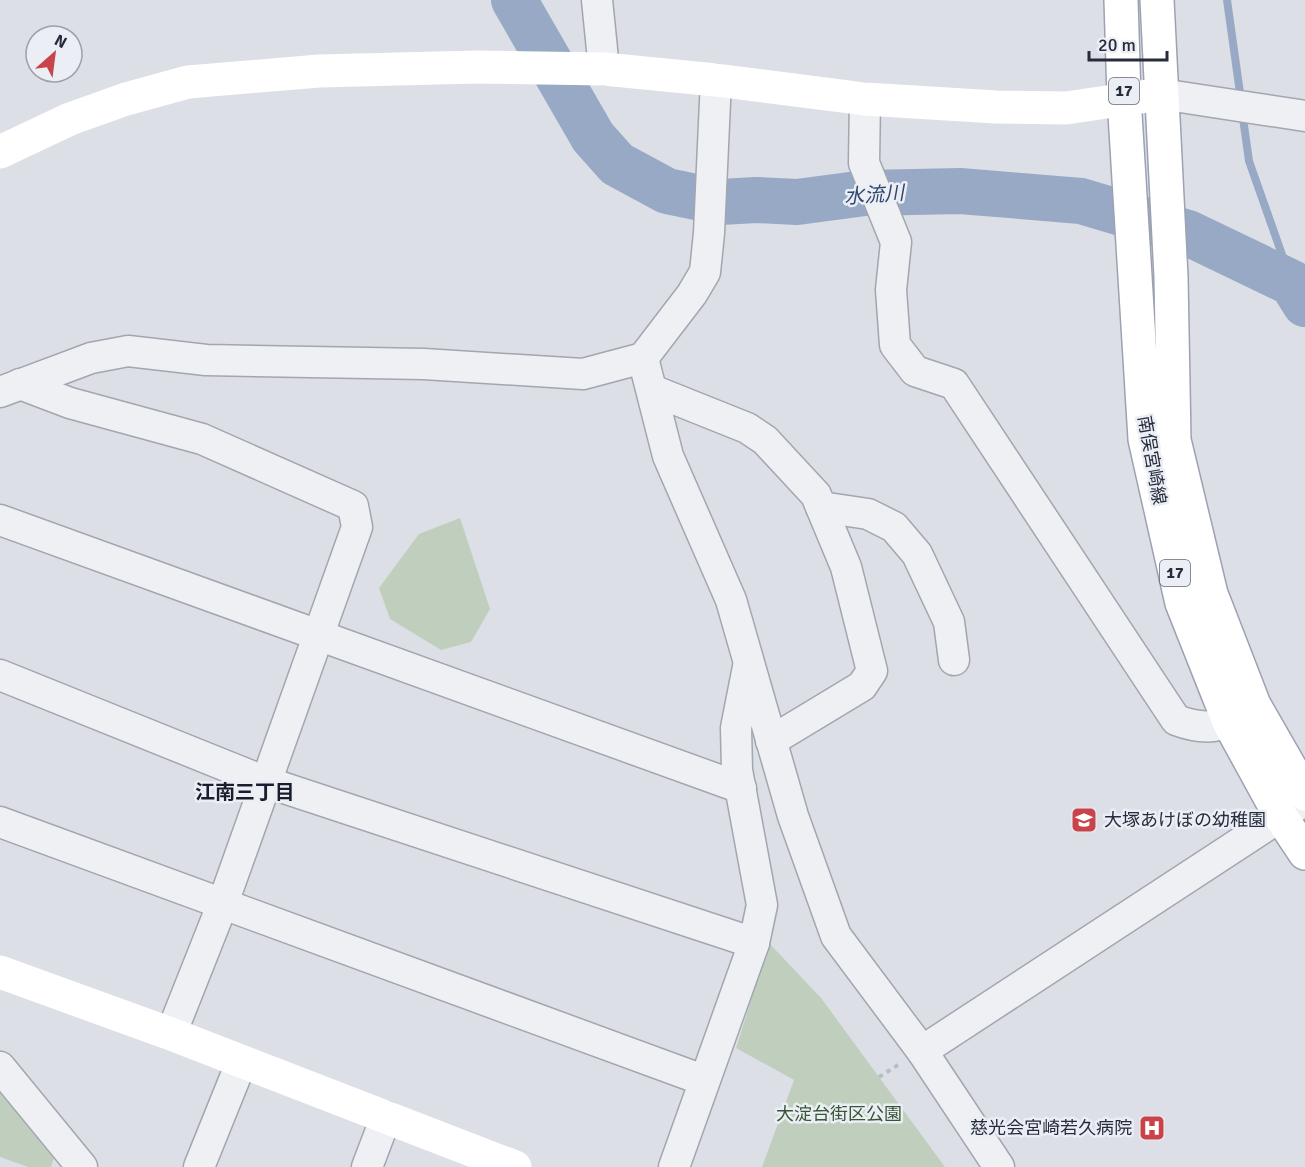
<svg xmlns="http://www.w3.org/2000/svg" width="1305" height="1167" viewBox="0 0 1305 1167" font-family="Signika,'Noto Sans JP',sans-serif">
<rect width="100%" height="100%" fill="#dcdfe6"/>
<g fill="#c0cfbd">
<path d="M460 518 490 609 471 642 441 650 390 619 379 588 419 534Z"/>
<path d="M769 943 821 998 945 1167H762L794 1080 736 1048Z"/>
<path d="M0 1089 55 1154 51 1167H28L0 1157Z"/>
</g>
<g fill="none" stroke-linecap="round" stroke-linejoin="round">
<g stroke="#98a9c5" stroke-width="8">
<path d="M1227 0 1241 100"/>
<path d="M1242 111 1249 161 1292 283"/>
</g>
<path stroke="#98a9c5" stroke-width="46" d="M514 0 593 137 617 164 667 191 720 202 757 200 797 202 865 193 960 191 1081 201 1188 233 1292 283 1305 304"/>
<g stroke="#a2a6af" stroke-width="33">
<g id="street">
<path d="M597 0 604 69"/>
<path d="M1161 94 1305 116"/>
<path d="M865 99 864 163 896 242 891 290 895 345 915 371 954 384 1176 720C1205 731 1225 728 1249 710"/>
<path d="M643 358 668 456 731 600 793 816 836 936 922 1051 999 1167"/>
<path d="M20 384 70 403 202 439 353 506 357 527 223 903 171 1034"/>
<path d="M652 390 747 428 765 440 816 495 846 567 872 671 862 686 771 741"/>
<path d="M0 392 91 358 128 351 206 360 424 364 583 374 643 358 692 294 705 272 709 233 716 80"/>
<path d="M821 507 868 514 894 527 917 554 949 622 954 660"/>
<path d="M0 520 741 788"/>
<path d="M0 675 266 782 754 943"/>
<path d="M0 822 703 1080"/>
<path d="M922 1051 1301 803"/>
<path d="M0 1067 82 1167"/>
<path d="M199 1167 241 1063"/>
<path d="M367 1167 386 1117"/>
<path d="M674 1167 754 943 762 905 737 770 736 728 748 667"/>
</g>
</g>
<g stroke="#9ca2b1" stroke-width="36">
<g id="primary">
<path d="M1121 0 1124 98 1145 439 1182 603 1230 724 1281 817 1305 853"/>
<path d="M1157 0 1171 277 1174 440 1211 594 1254 705 1305 794"/>
</g>
</g>
<path stroke="#babdc4" stroke-width="4" stroke-dasharray="4.5 4.5" stroke-linecap="butt" d="M879 1077 898 1065"/>
<use href="#street" stroke="#eef0f4" stroke-width="30"/>
<g stroke="#fff" stroke-width="33">
<path d="M0 152 70 119 126 99 188 82 319 71 477 67 604 69 716 80 865 99 996 107 1066 108 1161 94"/>
<path d="M0 972 171 1034 515 1167"/>
</g>
<use href="#primary" stroke="#fff" stroke-width="33"/>
</g>
<defs>
<g id="school-square" transform="scale(1.35)"><rect x="-9" y="-9" width="18" height="18" rx="4" fill="#c8434a" stroke="#ebeef4"/><path d="M0-5L7-2L0 1L-7-2ZM-4 1L0 2.5L4 1V4Q0 6-4 4Z" fill="#fff"/></g>
<g id="hospital-square" transform="scale(1.35)"><rect x="-9" y="-9" width="18" height="18" rx="4" fill="#c8434a" stroke="#ebeef4"/><path d="M-5-5h3v3.5h4V-5h3V5h-3V1.5h-4V5h-3Z" fill="#fff"/></g>
</defs>
<g fill-rule="evenodd">
<use href="#school-square" x="1084" y="820"/>
<use href="#hospital-square" x="1152" y="1128"/>
</g>
<g text-anchor="middle" dominant-baseline="central" stroke-width="5" stroke-linejoin="round" paint-order="stroke">
<g fill="#ebeef4" stroke="#616672" stroke-width="1.5">
<rect x="1109" y="78" width="30" height="26" rx="4.5"/>
<rect x="1160" y="560" width="30" height="26" rx="4.5"/>
</g>
<g font-size="16" font-weight="bold" fill="#262c3b">
<text x="1124" y="91">17</text>
<text x="1175" y="573">17</text>
</g>
<g font-size="18" fill="#262c3b" stroke="#ebeef4">
<text transform="translate(1152 460) rotate(80)">南俣宮崎線</text>
</g>
<g font-size="18" fill="#262c3b" stroke="#ebeef4" text-anchor="start">
<text x="1104" y="820">大塚あけぼの幼稚園</text>
<text x="1132" y="1128" text-anchor="end">慈光会宮崎若久病院</text>
</g>
<g font-size="18" fill="#375634" stroke="#ebeef4">
<text x="839" y="1114">大淀台街区公園</text>
</g>
<g font-size="20" font-style="italic" fill="#32476d" stroke="#ebeef4">
<text transform="translate(874 195) rotate(-4)">水流川</text>
</g>
<g font-size="20" font-weight="bold" fill="#191d2c" stroke="#ebeef4">
<text x="245" y="792">江南三丁目</text>
</g>
</g>
<g transform="translate(54 54) rotate(28)"><circle r="28" fill="#ebeef4" stroke="#9ca0aa" stroke-width="1.5"/>
<path d="M0-4.5L10 22L0 15L-10 22Z" fill="#c8434a"/>
<text y="-9" font-size="16" font-weight="bold" text-anchor="middle" fill="#262c3b">N</text>
</g>
<path d="M1089 51v9h78v-9" fill="none" stroke="#262c3b" stroke-width="3"/>
<text x="1098" y="51" font-size="18" fill="#262c3b" stroke="#ebeef4" stroke-width="4.5" paint-order="stroke">20 m</text>
</svg>
